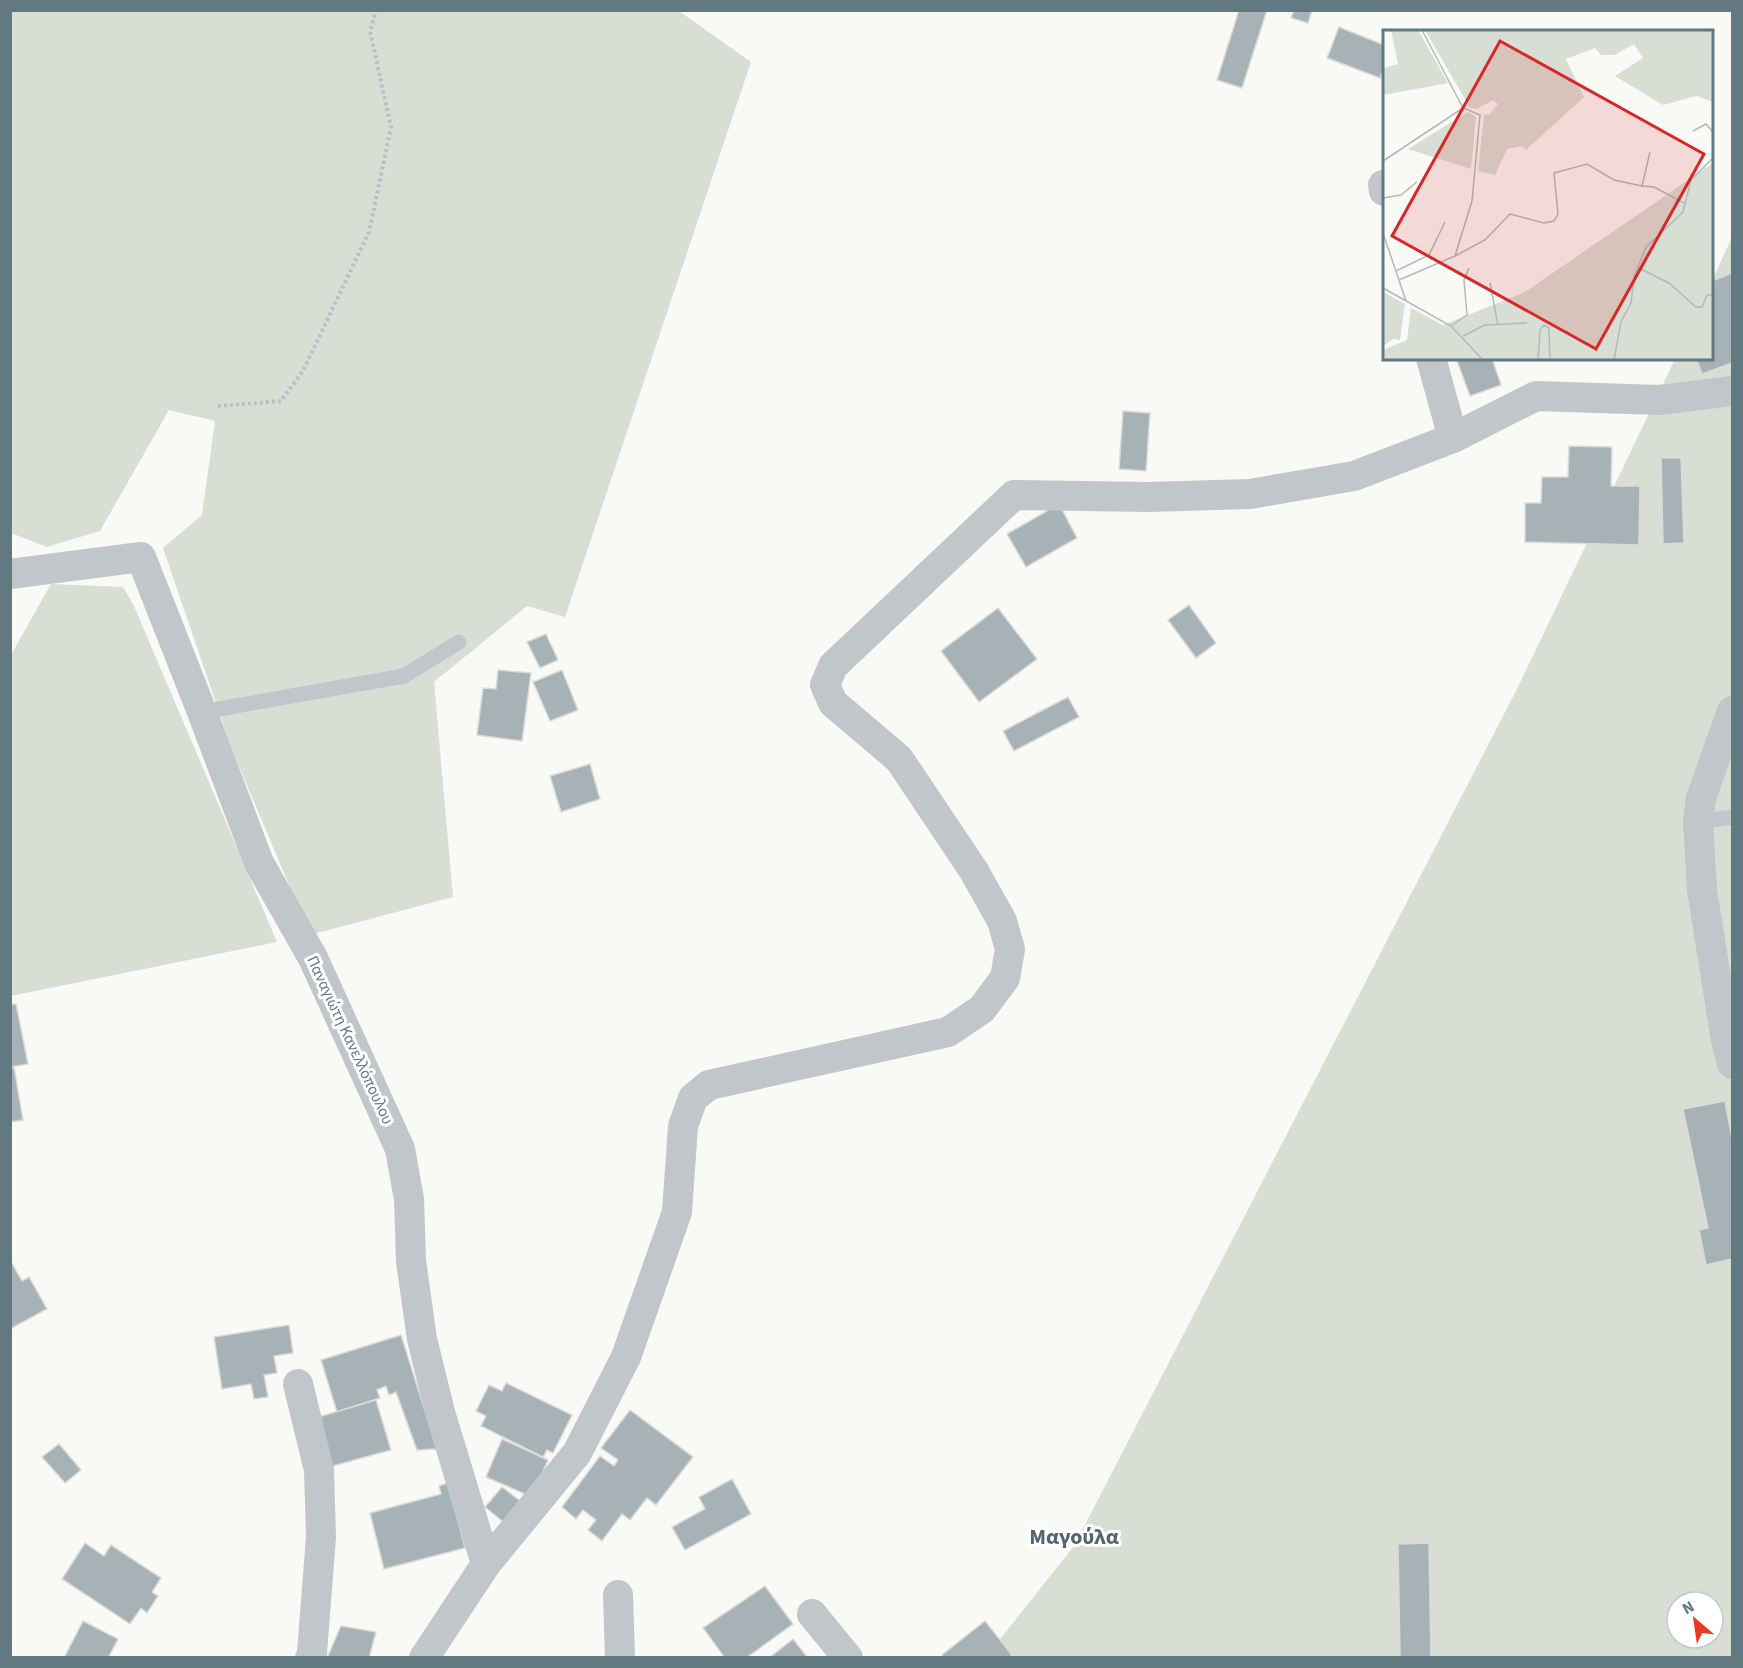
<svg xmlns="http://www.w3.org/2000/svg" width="1743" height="1668" viewBox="0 0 1743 1668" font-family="'Source Sans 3',sans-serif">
<rect width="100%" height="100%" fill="#f9f9f6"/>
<g fill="#d9ded5" fill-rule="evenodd">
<path d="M10 11H679L751 62 565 617 527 606 434 682 453 897 310 935 231 747 163 548 202 515 215 421 169 410 100 531 47 547 11 533Z"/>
<path d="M1732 237V1657L985 1658 1074 1546 1517 689 1675 359 1712 358V281ZM1677 1602H1713V1638H1677Z"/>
<path d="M51 584 123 587 134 606 277 942 11 996V655Z"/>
</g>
<g fill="#a6b2b6" stroke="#dbdad8" stroke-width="1.5">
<path d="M1239 10H1267L1242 88 1217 80Z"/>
<path d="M1294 10H1312L1308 23 1291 18Z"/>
<path d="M1339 27 1384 45V67L1380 78 1327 58Z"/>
<path d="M1732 273V363L1702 374 1696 358H1712V281Z"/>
<path d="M1456 358H1492L1501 385 1470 396Z"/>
<path d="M1123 411 1150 413 1146 471 1119 469Z"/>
<path d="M1569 446 1612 447 1611 486H1640L1639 545 1525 542V503H1541L1542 477H1568Z"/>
<path d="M1661 458H1681L1684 543 1663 544Z"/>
<path d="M1059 504 1077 538 1026 567 1007 534Z"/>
<path d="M1189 605 1216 643 1196 658 1168 620Z"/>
<path d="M998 608 1037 659 979 702 941 651Z"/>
<path d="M546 634 558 660 540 668 527 642Z"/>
<path d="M498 670 531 673 522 741 477 735 483 688 496 689Z"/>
<path d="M562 670 578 710 550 721 533 682Z"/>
<path d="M1068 697 1079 717 1014 751 1003 731Z"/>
<path d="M590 764 600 799 561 812 550 776Z"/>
<path d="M16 1004 28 1064 10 1067V1005Z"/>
<path d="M10 1067H14L23 1120 10 1122Z"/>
<path d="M1725 1101 1732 1139V1259L1706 1265 1699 1230 1708 1228 1683 1109Z"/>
<path d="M10 1260 22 1281 29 1277 47 1309 10 1329Z"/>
<path d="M289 1325 293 1353 274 1356 277 1373 264 1375 268 1397 254 1399 251 1384 222 1389 214 1337Z"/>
<path d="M401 1335 437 1449 417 1450 396 1392 389 1395 386 1386 377 1390 380 1398 337 1412 321 1360Z"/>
<path d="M506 1383 572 1415 553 1453 547 1450 543 1457 481 1426 486 1416 476 1411 489 1385 502 1391Z"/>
<path d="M376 1400 391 1450 329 1467 315 1418Z"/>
<path d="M630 1410 693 1457 656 1505 647 1498 630 1520 622 1514 602 1541 588 1530 596 1520 583 1510 576 1519 562 1507 600 1456 614 1466 618 1460 601 1448Z"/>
<path d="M502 1439 548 1460 532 1497 486 1477Z"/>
<path d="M59 1444 81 1470 65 1483 42 1457Z"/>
<path d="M732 1479 751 1514 685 1550 672 1527 705 1509 699 1497Z"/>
<path d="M448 1483 465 1548 384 1569 370 1513 441 1494 439 1486Z"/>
<path d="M502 1487 524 1504 507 1525 485 1507Z"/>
<path d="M85 1543 104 1556 111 1545 161 1578 152 1592 158 1596 147 1613 141 1608 130 1624 62 1579Z"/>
<path d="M1429 1543 1431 1658H1400L1398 1544Z"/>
<path d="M765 1586 793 1624 746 1658H725L703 1628Z"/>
<path d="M83 1621 118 1639 108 1658H64Z"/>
<path d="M985 1621 1012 1655 1008 1658H944L942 1655Z"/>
<path d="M341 1626 376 1632 369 1658H327Z"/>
<path d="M793 1639 808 1658H769Z"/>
</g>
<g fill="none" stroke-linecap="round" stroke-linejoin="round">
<path stroke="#babfc1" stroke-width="4" stroke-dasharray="3 3" stroke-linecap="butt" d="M218 406 281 401 303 371 369 232 391 127 370 31 376 10"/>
<g stroke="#c0c6c9" stroke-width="15">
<path d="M202 712 404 676 459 642"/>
<path d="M1698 822 1732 817"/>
</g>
<g stroke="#c0c6c9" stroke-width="30">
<path d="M1383 185 1384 191"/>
<path d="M1431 358 1453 438 1536 396 1660 400 1732 391"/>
<path d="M10 574 141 557 202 712 259 863 313 958 400 1149 409 1199 411 1261 422 1339 440 1412 486 1564 424 1658"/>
<path d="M1732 711 1701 798 1698 822 1702 890 1726 1041 1732 1064"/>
<path d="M298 1384 319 1470 321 1537 312 1653 310 1658"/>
<path d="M486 1564 577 1453 626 1357 677 1212 683 1126 693 1098 709 1085 948 1032 982 1009 1005 978 1010 949 1002 921 974 871 899 759 833 703 825 685 833 666 1014 495 1148 497 1250 494 1354 476 1453 438"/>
<path d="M618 1595 620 1658"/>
<path d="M812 1614 848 1658"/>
</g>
</g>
<g text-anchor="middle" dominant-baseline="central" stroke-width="6" stroke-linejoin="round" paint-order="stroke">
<g font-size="16" fill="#637982" stroke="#fff">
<text transform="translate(350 1040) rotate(65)">Παναγιώτη Κανελλόπουλου</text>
</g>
<g font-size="22" font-weight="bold" fill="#55656d" stroke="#fff">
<text x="1074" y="1537">Μαγούλα</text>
</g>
</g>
<g transform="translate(1383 30)">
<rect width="330" height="330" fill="#f9f9f6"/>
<path d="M8 0H35L65 53 0 65V38L15 34ZM42 0H330V72L314 66 280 75 232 46 260 28 251 14 231 25H218L212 18 183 29 201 67 143 120 139 116 124 119 112 145 95 141 101 85 107 84 115 74 110 70 94 79 87 78ZM85 82 93 87 88 139 25 119ZM330 133V330H0V320L24 310 28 278 60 295 142 262ZM0 262 22 274 17 310 10 309 0 316Z" fill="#d9ded5"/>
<path fill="none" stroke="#b0babe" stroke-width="1.5" d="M310 101 323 94 330 102M267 122 259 156 271 157 303 174M0 131 80 78M0 168 18 165 34 152M0 203 23 271M72 226 102 210 127 184 161 193 171 191 175 184 171 143 204 134 231 150 259 156M254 237 286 253 313 277H319L324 265H330M13 241 46 225 62 192M16 250 72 226 89 171 97 85 80 78 39 0M107 253 115 295M0 258 68 296 100 330M68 296 84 285 81 250 86 238M80 306 102 295 144 293M155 330 157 300 161 295 166 298 167 330M231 330 238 292 248 273 251 247 263 217 300 182 308 150 330 128"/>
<path fill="#d62828" fill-opacity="0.15" stroke="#d62828" stroke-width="3" d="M117 11 321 124 213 319 9 206Z"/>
<rect width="330" height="330" fill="none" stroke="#637982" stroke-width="3"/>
</g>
<rect width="1743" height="1668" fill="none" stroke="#637982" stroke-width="24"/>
<g transform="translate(1695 1620) rotate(331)"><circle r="28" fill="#ffffff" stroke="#c1c9cd" stroke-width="1.5"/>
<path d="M0-4.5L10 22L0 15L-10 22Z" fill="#ea3a25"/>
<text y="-9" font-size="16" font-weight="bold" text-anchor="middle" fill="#637982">N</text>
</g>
</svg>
